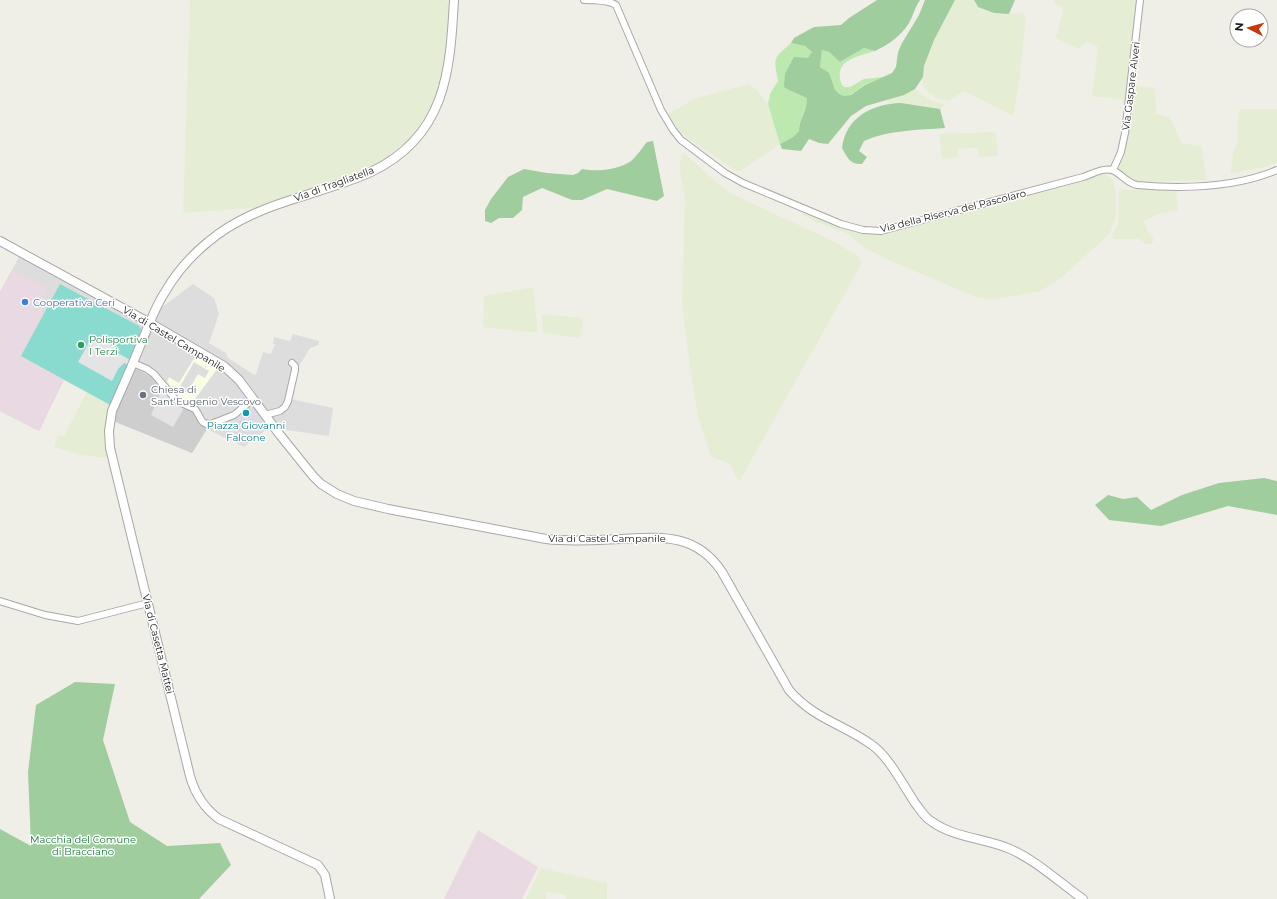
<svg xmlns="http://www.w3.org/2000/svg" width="1277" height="899" viewBox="0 0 1277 899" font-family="Montserrat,sans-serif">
<rect width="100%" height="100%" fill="#f0efe7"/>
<path fill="#dedddd" d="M20 255 151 328 157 311 193 284 214 298 219 314 209 343 226 353 227 357 254 375 256 374 263 352 271 354 275 344H273L274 337 290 341 293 334 319 341V345L310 348 299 366 291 399 333 408 329 436 279 429 274 424 244 447 207 429 192 453 107 418 111 405 64 380 39 431 0 411V292Z"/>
<g fill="#e9d9e2">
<path d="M12 270 48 288 38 309 44 312 21 356 64 379 39 431 0 411V292Z"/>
<path d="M478 830 538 867 522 899H444Z"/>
</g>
<path fill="#f7fee3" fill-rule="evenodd" d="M196 355 218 368 192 403 180 398 167 382 169 377 179 383ZM194 362 209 371 205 378 198 374 187 393 179 388Z"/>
<path fill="#cecece" d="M135 369 152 377 170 398 177 404 194 413 199 423 207 429 192 453 113 421Z"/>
<g fill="#e5eed4">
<path d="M190 0H446L449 4 445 64 440 85 435 99 428 112 409 139 383 160 356 174 306 191 304 190 303 192 255 208 183 213Z"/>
<path d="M955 0H973L978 7 994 13 1009 14 1022 13 1026 17 1019 84 1013 116 966 92H963L948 101 936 98 926 90 923 85V77L924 66 934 40Z"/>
<path d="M1053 0H1137L1125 100 1092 96 1098 47 1087 42 1078 49 1056 38 1063 9 1053 2Z"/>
<path d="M749 84 756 89 768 104 780 144 741 171H736L687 138 680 131 668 114 696 98Z"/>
<path d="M1135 86 1155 88 1156 114 1170 117 1181 143 1202 146 1206 180 1136 182 1126 178 1119 170 1118 165 1126 143Z"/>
<path d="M915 89 930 100 945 105 940 109 901 103 889 104 888 100 904 95Z"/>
<path d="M1241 109H1277V162L1265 167 1230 174 1233 153 1237 142 1238 114Z"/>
<path d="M996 132 998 156 979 157 978 148 958 149V157L942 159 939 134Z"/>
<path d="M683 152 714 180 730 193 835 242 859 257 862 263 739 482 729 463 711 457 698 417 687 346 682 305 685 198 680 171V163Z"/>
<path d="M1101 174 1107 175 1113 180 1116 193V216L1111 231 1105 238 1061 278 1039 292 1021 295 993 299 984 298 973 296 886 259 860 245 849 234 818 223 803 215 804 211 851 230 869 233H879L1073 184Z"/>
<path d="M1176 189 1178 210 1158 214 1144 221 1147 231 1153 237V242L1151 244H1146L1139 239H1113L1112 235 1118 224 1119 190Z"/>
<path d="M533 287 538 333 483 327 484 296Z"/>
<path d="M542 314 583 318 580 338 543 333Z"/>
<path d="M87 392 112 406 105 426 106 446 107 458 81 455 54 447 58 435 64 436Z"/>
<path d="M541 868 607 883V899H566V895L547 892 546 899H526Z"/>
</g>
<g fill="#bde8b0">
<path d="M791 43 805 46 812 52 791 91 808 98C806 111 799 118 799 131L793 137 780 144 768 104 770 94 778 81C774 57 772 60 791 43Z"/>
<path d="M864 48 875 51C857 57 832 60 842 85L845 87H850L864 79 884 77C878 79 870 82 864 85 856 91 843 104 835 90 828 78 834 76 820 67L822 50 829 52 840 62Z"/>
</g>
<g fill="#a0cd9e">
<path d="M877 0H920C915 7 913 16 909 23 901 36 888 45 875 51L864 48 840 62 829 52 822 50 820 67 829 73 835 90 839 94 844 96 851 95 865 85 892 73 896 67 898 52 902 43 919 15 925 0H955L934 40 924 66 923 77 915 89 904 95 866 106 851 116 828 144 819 143 809 139 801 151 782 149 780 144 793 137 799 131C799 118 807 112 807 98L791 91 784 87 785 74 794 57 808 58 812 52 805 46 791 43 794 38 814 27 841 25 849 18Z"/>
<path d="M974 0H1015L1009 14 994 13 978 7Z"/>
<path d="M901 103 940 109 945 128C918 130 889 130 864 141L859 151 867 157 862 164C850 165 847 157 842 148 846 117 872 104 901 103Z"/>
<path d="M653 141 664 196 657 201 607 189 582 200H572L542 188 523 197 522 210 513 218H499L491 223 485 221V210L491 199 508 177 524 169 547 173 573 175 578 173 582 169C597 172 618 170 631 161 637 156 642 148 647 142Z"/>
<path d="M1264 478 1277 481V515L1228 506 1161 526 1109 520 1095 505 1108 495 1123 499 1137 497 1151 510 1182 495 1219 483Z"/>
<path d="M75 682 115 684 103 740 130 822 167 846 220 843 231 865 199 899H0V829L31 846 28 772 36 705Z"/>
</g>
<path fill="#89dbd0" d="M60 284 139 326 141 329 140 335 112 406 21 356Z"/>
<g fill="#e4e4e4">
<path d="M93 335 120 350 118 353 130 360 128 365 124 363 118 369 112 381 78 362Z"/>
<path d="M162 389 177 404 184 408 173 427 151 415Z"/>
</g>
<path fill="#dedbe6" d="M244 390 267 421 250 434 230 410 236 396Z"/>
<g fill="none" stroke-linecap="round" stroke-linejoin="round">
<g stroke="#a7a7a7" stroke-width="8">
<g id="minor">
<path d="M584 0C594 0 608 0 616 5L661 110 673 130 681 140 725 173 743 183 841 224 863 230 881 231 1083 177C1092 174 1108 165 1116 172 1124 177 1128 183 1137 185 1183 189 1235 188 1277 170"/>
<path d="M1113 170 1121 152 1125 133 1140 0"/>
<path d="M133 363 147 369 154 374 177 401 195 409C201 417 200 425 211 424L234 415 253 399"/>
<path d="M265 415 280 411 285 407 288 401 295 370V366L292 363"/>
<path d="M0 601 45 615 78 621 148 603"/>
</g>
</g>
<g stroke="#a7a7a7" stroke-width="10">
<g id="tertiary">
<path d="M0 241 150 323 224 366 239 380 280 435 313 476 321 484 337 494 354 501 388 509 546 539C571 542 596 540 620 539 661 537 696 533 722 572L789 690C814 719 843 724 872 745 889 757 903 785 915 803 920 809 924 817 931 821 954 838 984 838 1010 849 1036 860 1060 883 1083 899"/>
<path d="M330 899 325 875 318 865 219 819C204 808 195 794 190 776L110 448 109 431 112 411C122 388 133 364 142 341 149 325 155 307 165 292 176 273 192 255 208 242 235 219 268 207 300 197 324 189 349 182 371 172 446 136 450 72 454 0"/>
</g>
</g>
<use href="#minor" stroke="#fff" stroke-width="6"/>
<use href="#tertiary" stroke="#fff" stroke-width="8"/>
</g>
<circle fill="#3f7fe0" stroke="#fff" stroke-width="1.5" cx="25" cy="302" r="4"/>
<circle fill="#2e9e5b" stroke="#fff" stroke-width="1.5" cx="81" cy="345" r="4"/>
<circle fill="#6b7280" stroke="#fff" stroke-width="1.5" cx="143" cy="395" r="4"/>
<circle fill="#0f9aa8" stroke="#fff" stroke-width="1.5" cx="246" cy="413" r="4"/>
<g text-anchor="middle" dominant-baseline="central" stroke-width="3" stroke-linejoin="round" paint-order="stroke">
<g font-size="10" fill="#202020" stroke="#fff">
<text transform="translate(1131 86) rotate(-83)">Via Gaspare Alveri</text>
<text transform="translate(334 184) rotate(-20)">Via di Tragliatella</text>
<text transform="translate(953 211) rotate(-14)">Via della Riserva del Pascolaro</text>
<text transform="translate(174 339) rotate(31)">Via di Castel Campanile</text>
<text x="607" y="538">Via di Castel Campanile</text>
<text transform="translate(158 644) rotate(76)">Via di Casetta Mattei</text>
</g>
<g font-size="10" fill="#366cbe" stroke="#fff" text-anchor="start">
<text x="33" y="302">Cooperativa Ceri</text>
</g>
<g font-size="10" fill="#27864d" stroke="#fff" text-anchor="start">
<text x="89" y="339">Polisportiva<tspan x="89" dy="12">I Terzi</tspan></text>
</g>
<g font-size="10" fill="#5b616d" stroke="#fff" text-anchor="start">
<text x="151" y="389">Chiesa di<tspan x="151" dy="12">Sant'Eugenio Vescovo</tspan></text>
</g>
<g font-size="10" fill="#0d838f" stroke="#fff">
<text x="246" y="425">Piazza Giovanni<tspan x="246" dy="12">Falcone</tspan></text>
</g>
<g font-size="10" fill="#117b34" stroke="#fff">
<text x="83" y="839">Macchia del Comune<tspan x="83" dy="12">di Bracciano</tspan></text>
</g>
</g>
<g transform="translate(1249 28) rotate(276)"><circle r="19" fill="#ffffff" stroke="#a6a6a6"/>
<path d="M0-3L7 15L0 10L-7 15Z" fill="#c73809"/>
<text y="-6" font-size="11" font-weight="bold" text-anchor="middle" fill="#202020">N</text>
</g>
</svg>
